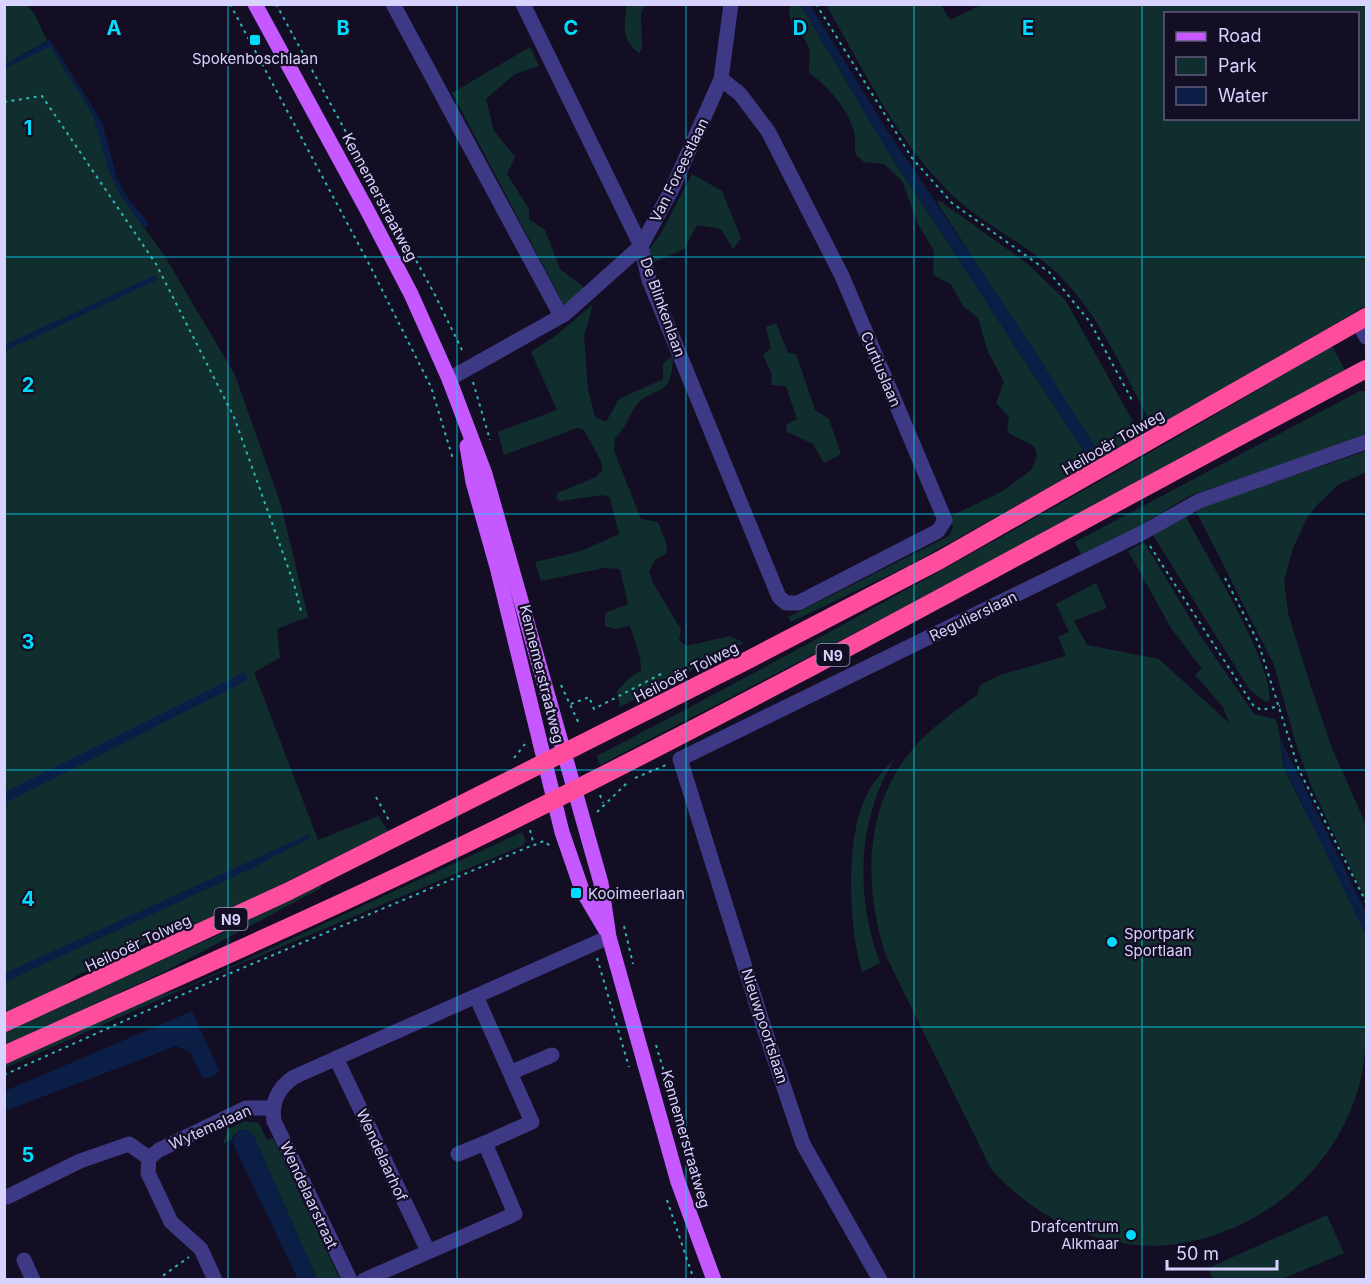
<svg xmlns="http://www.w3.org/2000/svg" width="1371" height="1284" viewBox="0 0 1371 1284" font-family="Inter,sans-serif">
<rect width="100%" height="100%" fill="#130e24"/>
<g fill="#112e2e" fill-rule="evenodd">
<path d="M983 4 1366 5V306L1154 429C1126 378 1101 316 1059 275 1024 241 977 222 944 187 894 135 862 66 826 5H941L950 20ZM1166 14H1358V118H1166Z"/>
<path d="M5 5H26L34 13 47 41 5 64Z"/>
<path d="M627 5H645L641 13 642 48 639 53C621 40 624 24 627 5Z"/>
<path d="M791 5H801L889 153 1085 453 1095 447 937 202 940 201 1028 264 1066 301 1141 436 908 566 791 622 788 617 949 536 953 527 949 517 1001 492 1031 470 1037 457 1035 447 1010 434 1007 428 1009 417 996 403 1004 382 988 352 978 318 963 306 951 284 933 275 934 251 918 224 902 181 884 164 864 162 856 155C854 147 856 138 854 131 847 108 828 86 809 73 809 65 810 56 809 48 804 32 783 23 791 5Z"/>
<path d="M50 46 93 115 120 195 164 255 235 375 281 505 308 617 277 629 280 658 254 672 318 840 378 816 388 831 205 922 162 936 76 976 55 992 4 1014V351L157 279 155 276 5 345V68Z"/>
<path d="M530 47 539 66 515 74 486 99 494 131 515 157 507 174 529 209V219L545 230 560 269 585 288 564 305 452 93Z"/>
<path d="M692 174 722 191 741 238 733 249 721 229 697 225 684 249 652 263 647 252 660 235Z"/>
<path d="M593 304 584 336 588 389 595 417 606 422 619 399 663 379V363L673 356C672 402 654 383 636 406 628 417 626 428 615 438L614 451 641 519 658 522 666 542 667 553 655 560 649 571 653 583 681 630 679 640 686 646 730 636 744 643 620 707 617 691 630 677 641 671 640 657 630 626 615 629 605 626V613L628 604 620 569 604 568 541 581 535 562 581 551 619 534 610 498 604 495 560 501 556 498 557 493 596 477 602 471V463L584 430 577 428 504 455 498 432 557 410 531 352 558 334Z"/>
<path d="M776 323 788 353 796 354 815 410 829 419 841 454 824 463 813 444 787 432 786 425 797 419 786 386 771 385 772 375 763 355 771 348 766 327Z"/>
<path d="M1332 346 1345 370 930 594 600 765 597 756C846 626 1091 489 1332 346Z"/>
<path d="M1360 391H1366V437L1189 496 1131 531 1082 556 1075 542Z"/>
<path d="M1366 451V472L1338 485 1317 505 1307 518 1293 548 1284 581 1288 613 1311 687 1332 748 1366 825V901L1312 788 1296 744 1274 665 1195 509Z"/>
<path d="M1185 515C1206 555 1271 659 1270 701L1266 702 1251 691 1243 679 1153 535Z"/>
<path d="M1144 542 1202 638 1254 714 1275 719C1283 735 1279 755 1286 772 1306 814 1329 855 1349 897 1354 909 1362 922 1366 934 1369 943 1366 956 1366 966 1366 997 1368 1029 1364 1061 1351 1156 1271 1230 1177 1244 1107 1254 1036 1220 991 1169L886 956C864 889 863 809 911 751 929 729 954 712 977 695L980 685 1000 675 1066 656 1058 637 1069 632 1056 604 1096 583 1107 608 1074 621 1087 645 1159 659 1229 723 1223 707 1195 675 1202 669 1171 628 1128 551Z"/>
<path d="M895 758C857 819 855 896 880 963L862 972C849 927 845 842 865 798 872 783 884 770 895 758Z"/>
<path d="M522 832 526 841 522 846 233 967 5 1068 4 1064 153 997 183 988 241 962Z"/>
<path d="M321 885V888L164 972 5 1045 4 1031 216 936Z"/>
<path d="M245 1121 259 1123 267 1140 273 1138 340 1279H317L253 1134 245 1129 233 1136 232 1140 223 1144 228 1129Z"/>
<path d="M1327 1215 1344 1253 1282 1279H1213L1208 1268Z"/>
</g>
<g fill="#0b1f46">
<path d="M801 5H810L885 127 1028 340 1095 447 1085 453 889 153Z"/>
<path d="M50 40 102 122 117 178 127 197 149 224 144 228 120 195 108 169 93 115 50 47 5 68V64Z"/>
<path d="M155 275 157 280 5 351V345Z"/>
<path d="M245 672 248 680 5 803V792Z"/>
<path d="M1280 738 1366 912V936L1285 768Z"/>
<path d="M309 834 310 838 253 868 5 982V973Z"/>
<path d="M192 1011 219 1070 216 1075 206 1079 202 1077 190 1052 176 1046 5 1111V1091Z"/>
<path d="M239 1130H248L253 1134 317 1279H298L232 1142Z"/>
</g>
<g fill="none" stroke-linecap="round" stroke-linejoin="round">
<g stroke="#2eb7b2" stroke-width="2" stroke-dasharray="3 4.5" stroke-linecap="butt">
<path d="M230 4 368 262 431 387 453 459"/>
<path d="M276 4 435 295 464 354"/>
<path d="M816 4 912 158 952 203 1049 272 1090 322 1133 402"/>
<path d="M4 102 42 96 156 264 234 417 294 584 301 611"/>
<path d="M473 382 490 440"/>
<path d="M1150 546 1253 705 1261 710 1280 706"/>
<path d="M1225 578 1258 642 1299 770 1366 902"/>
<path d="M561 685 580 726"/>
<path d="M571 704 589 697 594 709 663 673"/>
<path d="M514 758 525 744"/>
<path d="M635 778 666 765"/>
<path d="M600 795 603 803"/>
<path d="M376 797 390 822"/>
<path d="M597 812 628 782"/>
<path d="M530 830 534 845 544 841 550 846"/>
<path d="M624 926 633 964"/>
<path d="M597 958 629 1067"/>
<path d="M656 1045 687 1149V1157"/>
<path d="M4 1075 226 975 533 845"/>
<path d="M667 1200 694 1280"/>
<path d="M157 1280 189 1257"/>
</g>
<g stroke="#3e3984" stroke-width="15">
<path d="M393 4 561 316"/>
<path d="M523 4 641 246 649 280 779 597 786 603H798L938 531 945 520 842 276 768 131 740 94 721 79"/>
<path d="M1358 322 1366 337"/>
<path d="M449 379 565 314 641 246 672 189 721 79 731 4"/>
<path d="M476 996 532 1122 485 1143"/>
<path d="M336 1058 428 1251"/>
<path d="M512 1072 552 1055"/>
<path d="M7 1197 80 1161 129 1144 149 1158"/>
<path d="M24 1260 33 1280"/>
<path d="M215 1280 201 1249 171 1222 148 1173 149 1158 159 1150 246 1108H273"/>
<path d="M350 1280 274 1121C271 1102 278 1088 294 1077L609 937"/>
<path d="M364 1280 515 1214 485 1143 458 1154"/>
<path d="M880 1280 803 1144 765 1031 680 759 1142 533 1199 501 1366 442"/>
</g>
<g stroke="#c559ff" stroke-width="15">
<path d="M255 4 366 208 411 294 449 379 485 474 601 883 609 937 678 1182 714 1280"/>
<path d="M467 446 473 482 497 567 562 832 582 890 605 929"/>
</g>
<g stroke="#ff4d9d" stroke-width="18">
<path d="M4 1023 289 891 748 660 940 560 1366 317"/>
<path d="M4 1055C177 977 350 902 520 817 806 675 1084 518 1366 369"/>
</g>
</g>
<path fill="none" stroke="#00dcfd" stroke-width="1.5" stroke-opacity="0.55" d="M228 4V1280M457 4V1280M686 4V1280M914 4V1280M1142 4V1280M4 257H1366M4 514H1366M4 770H1366M4 1027H1366"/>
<g fill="#00dcfd" stroke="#130e24" stroke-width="2">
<rect x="249" y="34" width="12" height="12" rx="3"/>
<rect x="570" y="887" width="12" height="12" rx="3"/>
<circle cx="1112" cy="942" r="6"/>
<circle cx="1131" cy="1235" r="6"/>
</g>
<g text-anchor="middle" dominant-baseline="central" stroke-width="4.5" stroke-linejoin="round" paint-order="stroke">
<g fill="#130e24" stroke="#9d97bd" stroke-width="1.5">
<rect x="816.5" y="644" width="33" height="22" rx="4.5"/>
<rect x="214.5" y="908" width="33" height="22" rx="4.5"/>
</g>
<g font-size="14" font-weight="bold" fill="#d8d2ff">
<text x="833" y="655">N9</text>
<text x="231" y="919">N9</text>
</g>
<g font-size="15" fill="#d8d2ff" stroke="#130e24" text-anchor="start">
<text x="255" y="58" text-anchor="middle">Spokenboschlaan</text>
<text x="588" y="893">Kooimeerlaan</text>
<text x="1124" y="933">Sportpark<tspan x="1124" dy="17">Sportlaan</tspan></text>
<text x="1119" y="1226" text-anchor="end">Drafcentrum<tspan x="1119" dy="17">Alkmaar</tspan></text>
</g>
<g font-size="15" fill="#d8d2ff" stroke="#130e24">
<text transform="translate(679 170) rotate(-64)">Van Foreestlaan</text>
<text transform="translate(380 197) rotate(62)">Kennemerstraatweg</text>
<text transform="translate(663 307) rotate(70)">De Blinkenlaan</text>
<text transform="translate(881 369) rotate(67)">Curtiuslaan</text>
<text transform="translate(1113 442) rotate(-30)">Heilooër Tolweg</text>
<text transform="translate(973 616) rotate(-26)">Regulierslaan</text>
<text transform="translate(686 672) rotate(-27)">Heilooër Tolweg</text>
<text transform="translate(542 674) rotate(76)">Kennemerstraatweg</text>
<text transform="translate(138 943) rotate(-25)">Heilooër Tolweg</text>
<text transform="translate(765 1026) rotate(72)">Nieuwpoortslaan</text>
<text transform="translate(210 1127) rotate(-24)">Wytemalaan</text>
<text transform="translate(686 1139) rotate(74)">Kennemerstraatweg</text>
<text transform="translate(382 1155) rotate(65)">Wendelaarhof</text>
<text transform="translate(309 1195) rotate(65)">Wendelaarstraat</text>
</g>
</g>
<g font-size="20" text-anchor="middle" font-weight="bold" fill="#00dcfd" stroke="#130e24" stroke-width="4.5" stroke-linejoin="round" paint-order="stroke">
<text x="114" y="35">A</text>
<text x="343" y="35">B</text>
<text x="571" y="35">C</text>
<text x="800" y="35">D</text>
<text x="1028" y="35">E</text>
<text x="28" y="135">1</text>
<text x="28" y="392">2</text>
<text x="28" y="649">3</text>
<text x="28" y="906">4</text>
<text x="28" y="1162">5</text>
</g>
<rect width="1371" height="1284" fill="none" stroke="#d8d2ff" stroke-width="12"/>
<rect x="1164" y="12" width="195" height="108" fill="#130e24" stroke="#625c7c" stroke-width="1.5"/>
<rect x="1176" y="32" width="30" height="9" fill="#c559ff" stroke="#625c7c" stroke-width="1.5"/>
<text x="1218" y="42" font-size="18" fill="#d8d2ff">Road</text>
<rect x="1176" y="57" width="30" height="18" fill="#112e2e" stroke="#625c7c" stroke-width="1.5"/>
<text x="1218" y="72" font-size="18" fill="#d8d2ff">Park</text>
<rect x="1176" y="87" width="30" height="18" fill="#0b1f46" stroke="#625c7c" stroke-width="1.5"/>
<text x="1218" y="102" font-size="18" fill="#d8d2ff">Water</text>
<path d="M1167 1260v9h110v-9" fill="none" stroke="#d8d2ff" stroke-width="3"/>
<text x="1176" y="1260" font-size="18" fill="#d8d2ff" stroke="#130e24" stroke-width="4.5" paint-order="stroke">50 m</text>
</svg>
